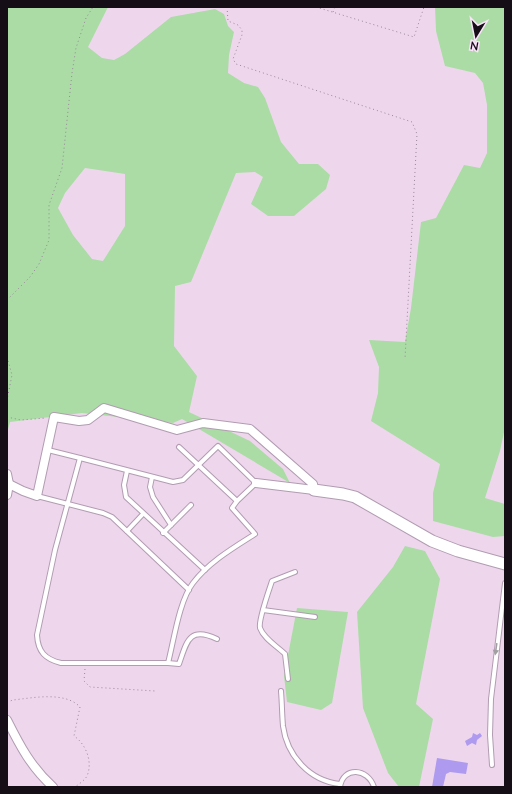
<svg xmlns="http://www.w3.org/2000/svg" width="512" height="794" viewBox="0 0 512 794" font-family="Lato,sans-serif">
<rect width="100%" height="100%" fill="#eed7ed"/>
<g fill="#abdca5" fill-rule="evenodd">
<path d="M7 7H108L88 47 102 58 114 60 125 54 171 17 215 9 224 14 228 26 234 32 229 55 228 73 244 83 258 87 265 98 281 142 299 164H318L330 175 326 189 294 216H268L251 204 263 177 255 172 236 173 191 282 175 286 174 346 197 376 189 412 250 441 283 469 290 483 182 419 173 423 82 413 10 422 7 433ZM85 168 125 174V226L103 261 92 259 73 235 58 208 65 193Z"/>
<path d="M435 7H505V403L504 405V432L500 451 485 498 505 504V536L493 537 433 521V493L440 464 371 421 378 393 379 367 369 340 405 342 411 308 421 222 436 218 464 165 480 168 487 153V105L483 83 475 73 445 66 436 31Z"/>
<path d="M405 546 425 551 440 579 416 704 433 719 419 787H399L388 773 363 708 357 612 393 567Z"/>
<path d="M297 608 348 612 332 703 321 710 287 702 284 676Z"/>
</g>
<g fill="#ae9aef">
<path d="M473 733 477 735 480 733 482 736 477 740 476 745 472 743 467 746 465 741 472 737Z"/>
<path d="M437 758 468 763 466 774 450 772 446 774 443 787H432Z"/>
</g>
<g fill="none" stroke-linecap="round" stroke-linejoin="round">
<g stroke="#b19cb1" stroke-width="6">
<g id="lane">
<path d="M179 447 237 501"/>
<path d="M48 450 80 458"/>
<path d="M127 471 124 485 126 497 205 570"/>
<path d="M152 477 150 487 153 497 171 525"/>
<path d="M37 496 103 513 112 517 189 590"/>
<path d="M127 531 143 514"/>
<path d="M163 533 191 505"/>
<path d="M263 610 315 617"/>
<path d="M168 663C174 640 179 601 193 583 209 562 233 548 255 534L232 508 237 501 256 483 218 446 183 480 173 482 80 458 55 550 37 635C38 652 45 659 61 663H168L179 664C187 641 189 626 217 639"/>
<path d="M288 679 285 654C277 646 264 639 260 628 258 621 269 590 272 581L295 572"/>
<path d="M281 691C282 703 282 715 283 726 287 756 310 781 340 784"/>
<path d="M492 765 490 735 491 699 505 583"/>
<path d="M340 787C343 766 368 768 374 787"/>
</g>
</g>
<g stroke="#b19cb1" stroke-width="10">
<g id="street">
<path d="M7 474 9 484 7 495"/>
<path d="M9 484 23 491 37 496 54 417 79 421 88 420 104 408 177 430 203 423 250 429 313 484 314 490 256 483"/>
<path d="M7 720C20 746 31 767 53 787"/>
</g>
</g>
<g stroke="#b19cb1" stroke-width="13">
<path id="secondary" d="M314 490 343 494 355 497 432 541 458 551 505 564"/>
</g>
<g stroke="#988798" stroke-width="1" stroke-dasharray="1 3" stroke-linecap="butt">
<path d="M227 7 228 21 238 25 242 30V35L233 59 236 64 412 122 417 134 405 359"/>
<path d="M316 7 414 37 424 7"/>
<path d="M333 12 335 7"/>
<path d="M7 300 30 277 39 264 49 240V205L62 168 72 73 76 48 86 18 93 7"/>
<path d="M7 357 12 375 7 400"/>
<path d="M7 417 21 420 46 418"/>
<path d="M7 462 8 466"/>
<path d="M85 669 84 681 90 687 155 691"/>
<path d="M7 702 13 700C32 698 65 691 80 707L74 736C86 744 93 762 87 776 85 780 79 784 75 787"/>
</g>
<use href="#lane" stroke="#fff" stroke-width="4"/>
<use href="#street" stroke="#fff" stroke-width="8"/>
<use href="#secondary" stroke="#fff" stroke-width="11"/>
</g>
<defs><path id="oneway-solid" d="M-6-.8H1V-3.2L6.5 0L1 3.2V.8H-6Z"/></defs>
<use fill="#a29fa2" href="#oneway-solid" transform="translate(496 649) rotate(98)"/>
<rect width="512" height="794" fill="none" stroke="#160e16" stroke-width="16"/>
<g transform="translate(476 36) rotate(190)" stroke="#fbe4fb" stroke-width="3" paint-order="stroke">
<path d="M0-3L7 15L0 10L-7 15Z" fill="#160e16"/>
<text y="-6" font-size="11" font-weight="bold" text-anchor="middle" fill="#160e16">N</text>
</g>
</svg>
